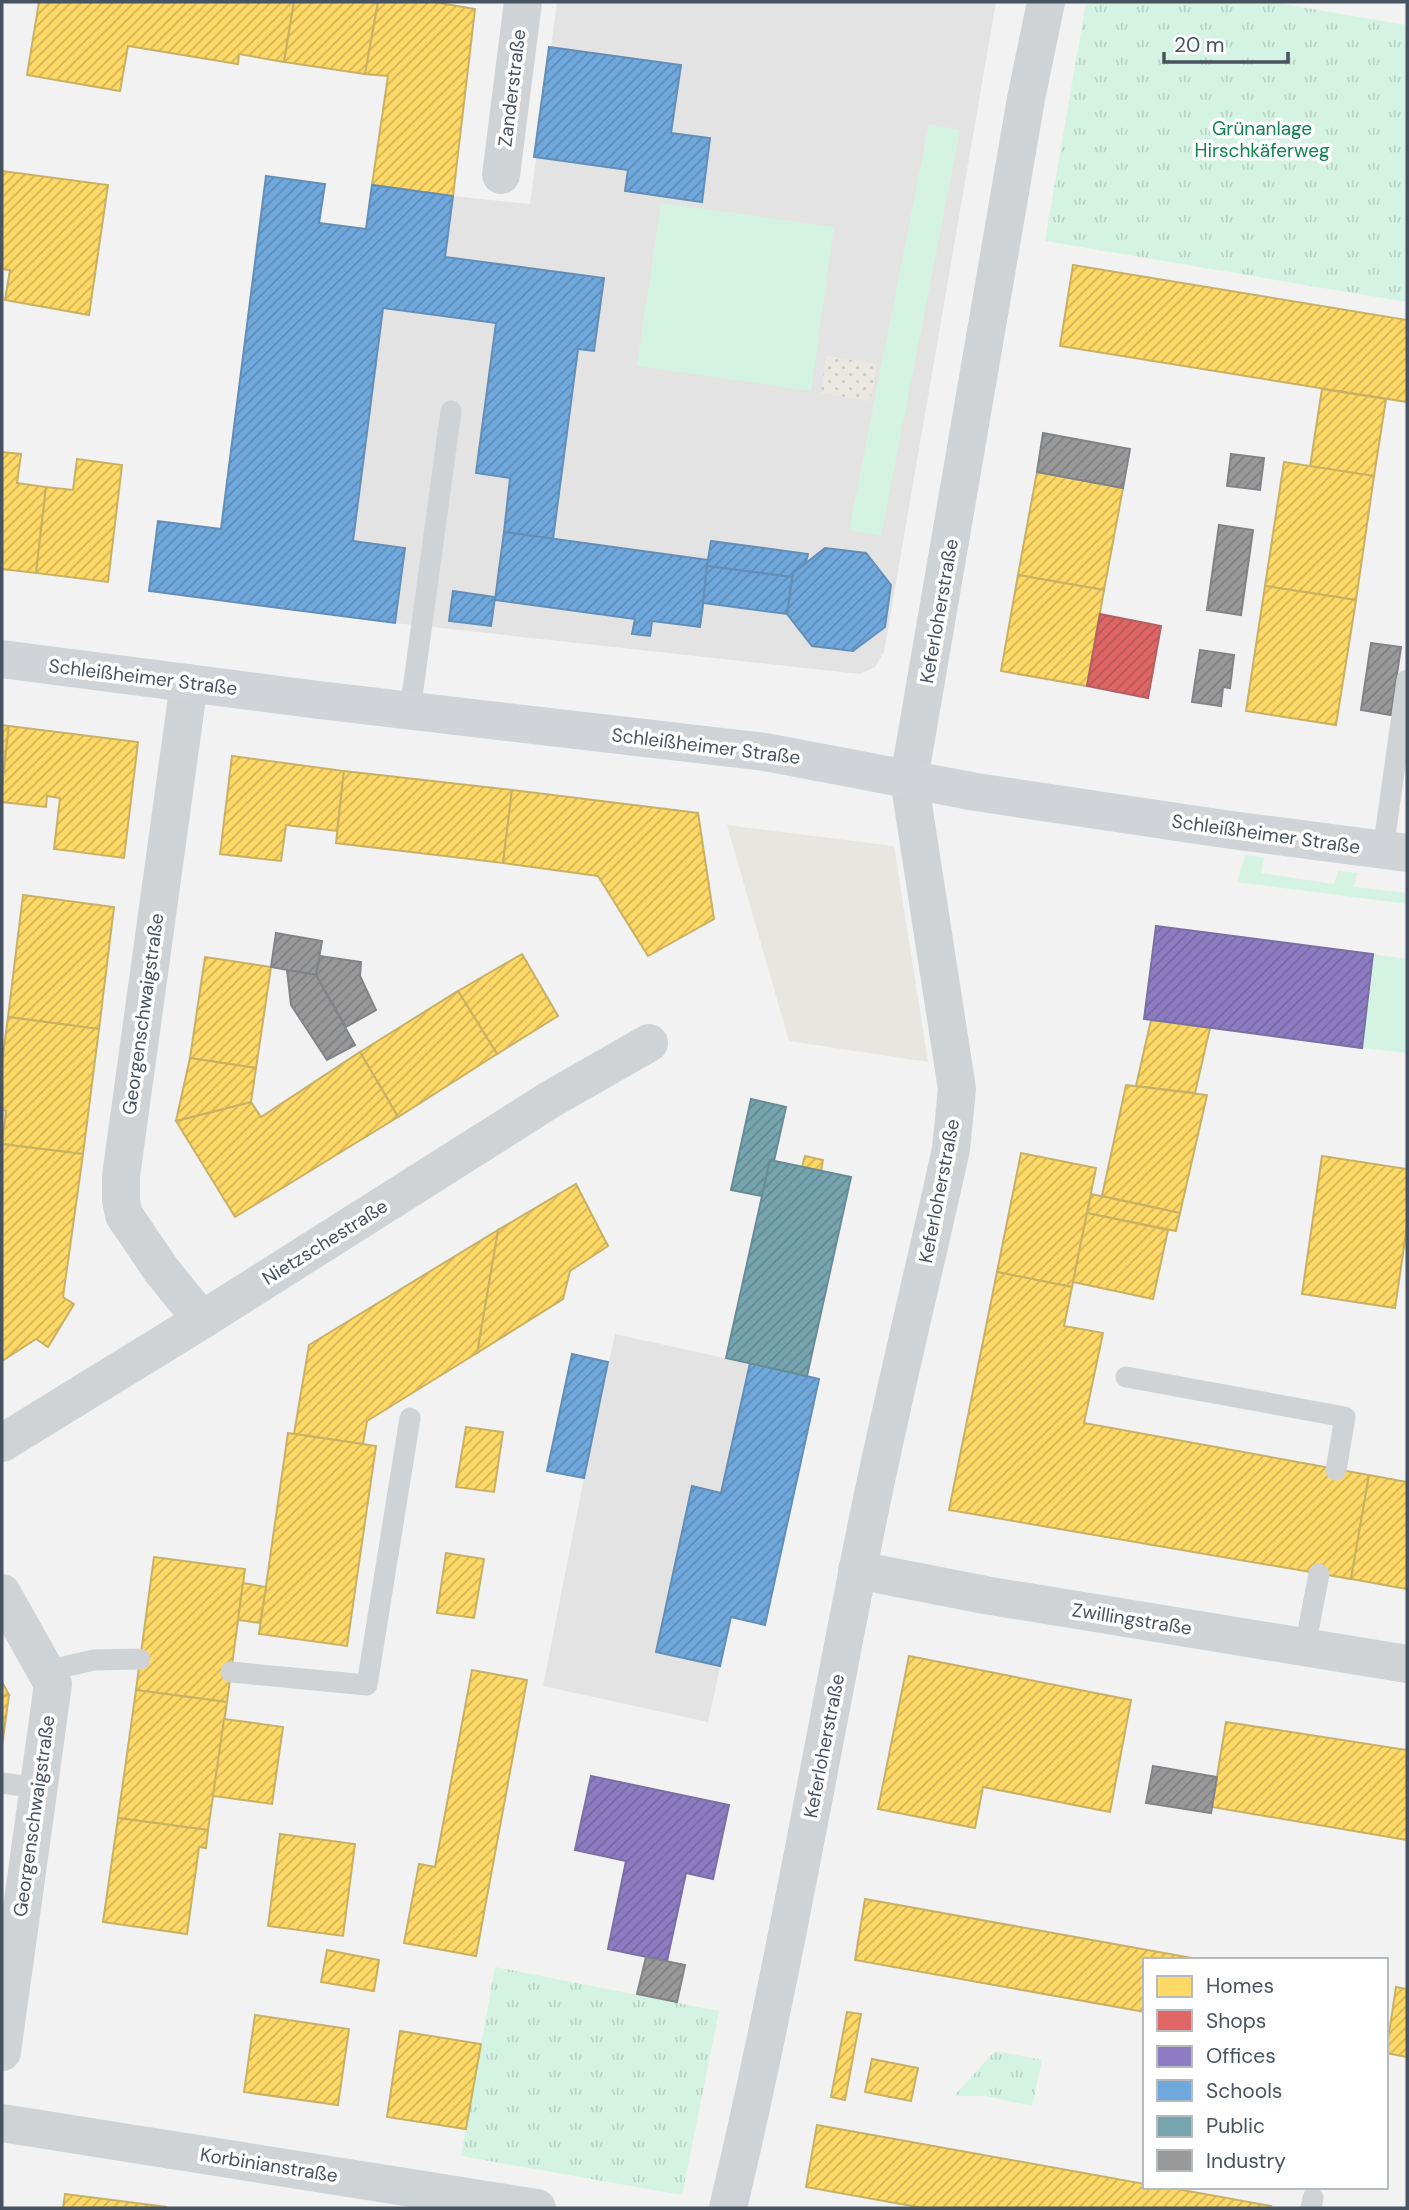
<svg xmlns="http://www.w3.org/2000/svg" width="1409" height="2210" viewBox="0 0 1409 2210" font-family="'DM Sans',sans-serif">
<defs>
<pattern id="sand-dots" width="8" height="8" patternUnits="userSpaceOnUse" patternTransform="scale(1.75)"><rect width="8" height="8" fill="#eae8e1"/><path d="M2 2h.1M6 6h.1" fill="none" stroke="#cac9c4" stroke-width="1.8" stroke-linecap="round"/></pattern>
<pattern id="park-tufts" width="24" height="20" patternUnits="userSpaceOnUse" patternTransform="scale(1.75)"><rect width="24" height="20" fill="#d5f3e2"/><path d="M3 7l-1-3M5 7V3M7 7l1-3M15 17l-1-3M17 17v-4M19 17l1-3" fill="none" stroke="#b8d2c4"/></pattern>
<pattern id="homes-hatch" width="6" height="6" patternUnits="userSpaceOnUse" patternTransform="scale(1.75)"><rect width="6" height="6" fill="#ffd966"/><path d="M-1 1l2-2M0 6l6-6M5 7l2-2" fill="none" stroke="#d0b357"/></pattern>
<pattern id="shops-hatch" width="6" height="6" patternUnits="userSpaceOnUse" patternTransform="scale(1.75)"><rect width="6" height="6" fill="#e06666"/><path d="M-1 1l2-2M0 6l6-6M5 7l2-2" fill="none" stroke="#b75757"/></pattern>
<pattern id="offices-hatch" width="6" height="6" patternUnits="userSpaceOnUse" patternTransform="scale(1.75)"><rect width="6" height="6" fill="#8e7cc3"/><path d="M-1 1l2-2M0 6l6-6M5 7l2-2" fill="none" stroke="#7668a2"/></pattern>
<pattern id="schools-hatch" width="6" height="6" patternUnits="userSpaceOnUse" patternTransform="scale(1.75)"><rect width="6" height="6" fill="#6fa8dc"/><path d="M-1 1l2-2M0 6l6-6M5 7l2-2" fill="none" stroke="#5d8bb6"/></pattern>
<pattern id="public-hatch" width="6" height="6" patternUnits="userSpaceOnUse" patternTransform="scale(1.75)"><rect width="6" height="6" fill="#76a5af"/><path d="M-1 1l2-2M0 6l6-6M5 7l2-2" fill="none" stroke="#638992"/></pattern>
<pattern id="industry-hatch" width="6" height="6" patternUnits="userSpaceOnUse" patternTransform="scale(1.75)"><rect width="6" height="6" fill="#999"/><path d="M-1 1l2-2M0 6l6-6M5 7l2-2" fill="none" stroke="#7f7f80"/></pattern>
</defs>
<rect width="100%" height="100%" fill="#f2f2f2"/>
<path fill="#e7e6e0" d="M727 825 894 846 928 1062 789 1041Z"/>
<g fill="#e3e3e4">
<path d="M557 2H996L884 652 875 667 860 674 395 623 149 591 158 521 221 529 266 176 325 184 320 223 366 229 453 196 530 204Z"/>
<path d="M615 1334 819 1379 765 1625 731 1618 708 1722 543 1686 584 1478Z"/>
</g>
<g fill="#d5f3e2">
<path d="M929 124 960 130 881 536 849 530Z"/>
<path d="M661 203 834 227 811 391 637 366Z"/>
<path d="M1245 855 1264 857 1261 873 1334 884 1338 871 1357 873 1354 887 1407 893V904L1237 882Z"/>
<path d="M1373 954 1407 959V1053L1362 1048Z"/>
</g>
<path fill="url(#sand-dots)" d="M826 356 877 364 870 401 821 393Z"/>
<g fill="url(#park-tufts)">
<path d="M1086 2H1271L1407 25V302L1045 241Z"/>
<path d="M495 1967 719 2011 682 2195 461 2156Z"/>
<path d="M995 2051 1042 2060 1032 2106 985 2096H954Z"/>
</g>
<g fill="url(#homes-hatch)" stroke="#c8b164" stroke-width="2">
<path d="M39 2H294L284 62 239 54 238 64 128 46 120 91 27 75Z"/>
<path d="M294 2H378L365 74 284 62Z"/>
<path d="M378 2H434L475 9 453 196 372 185 388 76 365 74Z"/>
<path d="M2 171 108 185 89 315 5 300 10 270 2 269Z"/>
<path d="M1073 265 1407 320V402L1060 346Z"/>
<path d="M1322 389 1386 399 1374 476 1310 467Z"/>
<path d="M2 452 21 454 17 483 46 487 36 573 2 569Z"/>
<path d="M77 459 122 465 108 582 36 573 46 487 73 490Z"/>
<path d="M1284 462 1374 476 1356 600 1265 586Z"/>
<path d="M1037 472 1123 488 1104 590 1018 575Z"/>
<path d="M1018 575 1104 590 1087 686 1001 671Z"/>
<path d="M1265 586 1356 600 1336 725 1246 711Z"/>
<path d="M2 725 9 726 2 786Z"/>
<path d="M9 726 138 742 124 858 54 849 60 798 47 796 46 807 2 802V786Z"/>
<path d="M232 756 344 771 337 831 286 825 281 861 220 854Z"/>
<path d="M344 771 512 790 503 863 336 843Z"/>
<path d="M512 790 698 813 714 919 648 956 598 876 503 863Z"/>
<path d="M23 895 114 907 99 1029 8 1017Z"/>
<path d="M522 954 558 1016 497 1054 458 991Z"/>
<path d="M205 957 271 967 256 1068 190 1058Z"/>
<path d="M458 991 497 1054 398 1117 360 1052Z"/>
<path d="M8 1017 99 1029 83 1154 2 1144 6 1111 2 1110V1063Z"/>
<path d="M1151 1020 1210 1028 1195 1093 1136 1086Z"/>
<path d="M360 1052 398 1117 235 1217 176 1121 251 1102 261 1117Z"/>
<path d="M190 1058 256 1068 251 1102 176 1121Z"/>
<path d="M1126 1085 1207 1095 1180 1213 1102 1196Z"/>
<path d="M2 1144 83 1154 63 1297 74 1304 48 1347 36 1339 2 1361Z"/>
<path d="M1021 1153 1096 1168 1072 1287 997 1272Z"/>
<path d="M805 1156 823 1160 821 1171 802 1167Z"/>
<path d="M1322 1156 1407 1169V1226L1395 1308 1302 1294Z"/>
<path d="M576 1184 608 1246 570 1271 563 1299 477 1353 498 1230Z"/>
<path d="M1091 1194 1180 1213 1176 1231 1087 1213Z"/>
<path d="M1087 1213 1168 1230 1153 1299 1073 1282Z"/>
<path d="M498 1230 477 1353 367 1421 363 1444 294 1434 309 1345Z"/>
<path d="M997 1272 1072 1287 1064 1326 1103 1333 1084 1423 1369 1475 1351 1579 949 1510Z"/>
<path d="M466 1427 503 1432 494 1492 456 1487Z"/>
<path d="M288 1433 376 1446 347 1646 259 1634Z"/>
<path d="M1369 1475 1407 1482V1589L1351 1579Z"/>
<path d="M446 1553 484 1559 474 1618 437 1613Z"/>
<path d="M154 1557 245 1569 227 1702 136 1690Z"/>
<path d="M243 1583 266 1587 260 1623 238 1620Z"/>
<path d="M909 1656 1131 1700 1110 1812 983 1787 975 1828 878 1809Z"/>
<path d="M472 1670 527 1680 476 1956 404 1943 419 1864 435 1867Z"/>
<path d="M2 1682 9 1695 2 1696Z"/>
<path d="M136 1690 227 1702 208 1830 118 1818Z"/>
<path d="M9 1695 2 1746V1696Z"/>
<path d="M224 1719 283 1727 272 1804 213 1796Z"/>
<path d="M1226 1722 1407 1750V1840L1212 1807Z"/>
<path d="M118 1818 208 1830 206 1848 199 1847 187 1934 103 1922Z"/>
<path d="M280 1834 355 1844 343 1936 268 1926Z"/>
<path d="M865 1899 1203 1960H1145V2012L855 1960Z"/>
<path d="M327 1950 379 1960 374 1991 321 1982Z"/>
<path d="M1396 1987 1407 1989V2057L1386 2053Z"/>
<path d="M847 2012 861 2014 845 2100 831 2097Z"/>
<path d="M255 2015 349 2029 338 2105 244 2092Z"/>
<path d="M400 2031 481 2044 466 2129 387 2117Z"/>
<path d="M872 2059 918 2068 911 2101 865 2092Z"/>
<path d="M817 2125 1145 2184V2187H1166L1271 2206 1270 2208H923L806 2187Z"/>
<path d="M65 2194 167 2207 63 2208Z"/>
</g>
<path fill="url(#shops-hatch)" stroke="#b26064" stroke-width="2" d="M1100 614 1161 626 1148 698 1087 686Z"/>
<g fill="url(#offices-hatch)" stroke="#7970a5" stroke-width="2">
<path d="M1156 926 1373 954 1362 1048 1144 1019Z"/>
<path d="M591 1776 729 1805 713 1879 686 1873 667 1961 608 1949 626 1861 575 1850Z"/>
</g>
<g fill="url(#schools-hatch)" stroke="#638eb7" stroke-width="2">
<path d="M549 47 681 65 671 133 710 138 702 202 625 191 628 170 534 157Z"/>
<path d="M266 176 325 184 319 223 366 229 372 185 453 196 445 257 604 278 594 351 578 349 553 539 504 532 510 478 476 473 496 323 383 308 353 541 405 548 395 623 149 591 158 521 221 529Z"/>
<path d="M504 532 709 560 700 627 652 621 650 636 632 634 635 619 495 600Z"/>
<path d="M711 541 808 554 806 562 793 573 792 577 707 566Z"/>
<path d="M825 548 866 553 891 585 885 627 853 651 812 646 787 614 793 573Z"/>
<path d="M707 566 792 577 787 614 703 603Z"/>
<path d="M453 591 495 597 491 626 449 621Z"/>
<path d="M572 1354 608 1362 584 1478 547 1471Z"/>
<path d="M750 1363 819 1379 765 1625 731 1617 720 1666 656 1652 692 1486 721 1493Z"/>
</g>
<g fill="url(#public-hatch)" stroke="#688c97" stroke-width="2">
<path d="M751 1099 786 1107 774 1161 770 1160 762 1196 731 1190Z"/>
<path d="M770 1160 851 1177 807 1376 726 1358Z"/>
</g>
<g fill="url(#industry-hatch)" stroke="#808488" stroke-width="2">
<path d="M1043 433 1130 449 1123 488 1037 472Z"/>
<path d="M1231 454 1264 458 1260 490 1227 486Z"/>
<path d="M1219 525 1253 530 1241 615 1207 610Z"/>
<path d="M1371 643 1401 647 1391 715 1361 710Z"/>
<path d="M1200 650 1234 655 1230 688 1223 687 1221 706 1192 702Z"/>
<path d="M276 933 322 941 316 975 271 967Z"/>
<path d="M320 956 361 962 360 976 376 1010 346 1027 316 975Z"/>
<path d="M287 970 316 975 355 1045 327 1060 291 1005Z"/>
<path d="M1153 1766 1217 1777 1211 1813 1146 1803Z"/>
<path d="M646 1957 685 1965 677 2002 637 1994Z"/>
</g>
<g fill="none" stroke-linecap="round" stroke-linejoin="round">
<g stroke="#d0d3d6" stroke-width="21">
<path d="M410 711 451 411"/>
<path d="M1383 850 1407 680"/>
<path d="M1126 1377 1345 1417 1336 1470"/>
<path d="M1305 1647 1319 1574"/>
<path d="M45 1671 94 1660 140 1659"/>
<path d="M231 1672 367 1685 410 1418"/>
<path d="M2 1783 38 1788"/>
<path d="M1311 2208 1313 2198"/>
</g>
<g stroke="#d0d3d6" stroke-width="38">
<path d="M501 175 523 2"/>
<path d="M189 683 121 1176V1200L124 1215 162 1271 202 1320"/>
<path d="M2 1443 202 1320 551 1099 649 1043"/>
<path d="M857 1570 985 1595 1407 1664"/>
<path d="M2 1593 53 1684 2 2052"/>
<path d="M2 2123 537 2208"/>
<path d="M728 2208C778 1998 815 1786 857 1574 884 1431 920 1290 951 1149L957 1089 909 779 1026 99 1046 2"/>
</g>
<path stroke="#d0d3d7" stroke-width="38" d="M2 659 319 700 765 752 976 792 1224 829 1407 853"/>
</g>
<g text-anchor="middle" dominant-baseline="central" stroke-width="7" stroke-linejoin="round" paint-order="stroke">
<g font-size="19" fill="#475360" stroke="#fff">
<text transform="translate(512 88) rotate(-83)">Zanderstraße</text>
<text transform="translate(939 611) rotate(-80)">Keferloherstraße</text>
<text transform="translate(143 677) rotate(7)">Schleißheimer Straße</text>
<text transform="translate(706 746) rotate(7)">Schleißheimer Straße</text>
<text transform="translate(1266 834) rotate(8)">Schleißheimer Straße</text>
<text transform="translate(143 1014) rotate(-82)">Georgenschwaigstraße</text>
<text transform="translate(939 1191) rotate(-79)">Keferloherstraße</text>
<text transform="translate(325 1242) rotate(-32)">Nietzschestraße</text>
<text transform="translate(1132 1619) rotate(9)">Zwillingstraße</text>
<text transform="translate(824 1746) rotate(-79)">Keferloherstraße</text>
<text transform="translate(34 1816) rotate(-82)">Georgenschwaigstraße</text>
<text transform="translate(269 2165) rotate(9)">Korbinianstraße</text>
</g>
<g font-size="19" fill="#0f8450" stroke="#fff">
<text x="1262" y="128">Grünanlage<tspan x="1262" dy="22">Hirschkäferweg</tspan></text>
</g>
</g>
<rect width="1409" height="2210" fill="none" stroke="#475360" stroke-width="7"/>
<rect x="1143" y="1958" width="245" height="231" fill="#ffffff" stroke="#b5babf" stroke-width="2"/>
<rect x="1157" y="1976" width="35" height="21" fill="#ffd966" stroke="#b5babf" stroke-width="2"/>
<text x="1206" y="1993" font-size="21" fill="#475360">Homes</text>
<rect x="1157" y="2010" width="35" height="21" fill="#e06666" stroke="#b5babf" stroke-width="2"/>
<text x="1206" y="2028" font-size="21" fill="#475360">Shops</text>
<rect x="1157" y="2046" width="35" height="21" fill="#8e7cc3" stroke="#b5babf" stroke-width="2"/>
<text x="1206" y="2063" font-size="21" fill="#475360">Offices</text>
<rect x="1157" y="2080" width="35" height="21" fill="#6fa8dc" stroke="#b5babf" stroke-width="2"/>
<text x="1206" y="2098" font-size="21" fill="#475360">Schools</text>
<rect x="1157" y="2116" width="35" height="21" fill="#76a5af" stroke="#b5babf" stroke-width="2"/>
<text x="1206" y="2133" font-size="21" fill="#475360">Public</text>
<rect x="1157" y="2150" width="35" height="21" fill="#999999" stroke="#b5babf" stroke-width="2"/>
<text x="1206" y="2168" font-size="21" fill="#475360">Industry</text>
<path d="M1164 52v10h124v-10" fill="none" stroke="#475360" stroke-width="3.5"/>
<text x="1174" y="52" font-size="21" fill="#475360" stroke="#ffffff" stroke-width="5" paint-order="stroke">20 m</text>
</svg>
